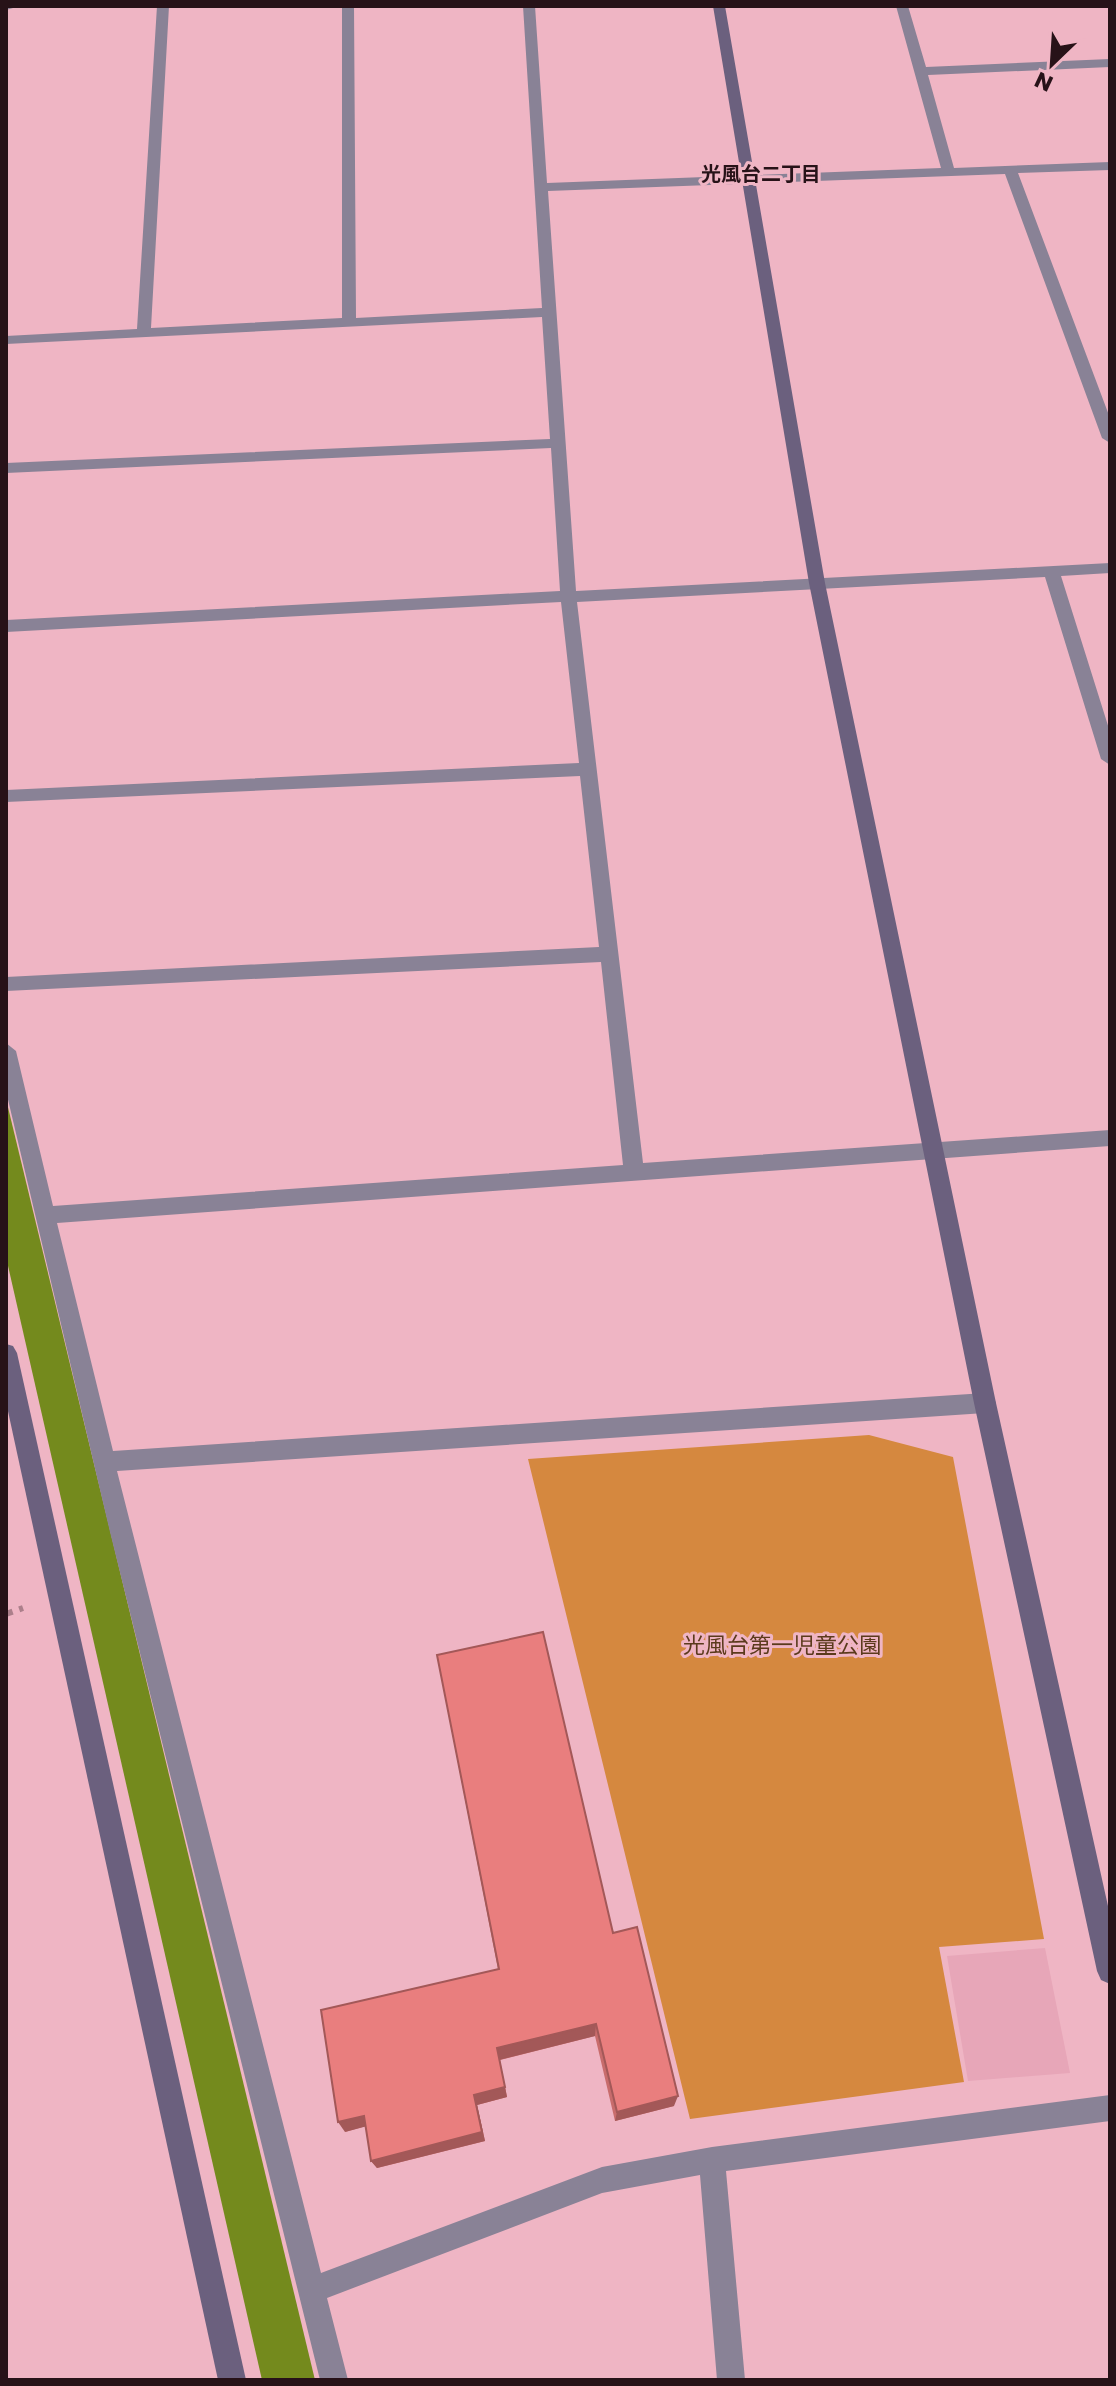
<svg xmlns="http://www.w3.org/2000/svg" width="1116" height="2386" viewBox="0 0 1116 2386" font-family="Poppins,'Noto Sans JP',sans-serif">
<rect width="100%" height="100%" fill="#efb5c4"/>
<path fill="#e7a6b8" d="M1045 1948 1070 2073 968 2081 947 1956Z"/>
<path fill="#d5883f" d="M869 1435 953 1457 1044 1939 939 1947 964 2082 690 2119 528 1459Z"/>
<path fill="#748a1d" d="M6 1099 315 2380H262L6 1257Z"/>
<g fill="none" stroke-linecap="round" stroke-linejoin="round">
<path stroke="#ac7f8b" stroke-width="6" stroke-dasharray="7 7" stroke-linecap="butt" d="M6 1614 23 1608"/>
<g fill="#898296" fill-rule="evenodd">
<path d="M6 6H20L6 10Z"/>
<path d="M157 6H169L151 328 342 318V6H354L356 318 542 308 523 6H535L547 183 941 168 896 6H908L926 67 1110 59V67L928 75 954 168 1110 162V170L1018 173 1110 418V443L1102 438 1005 174 548 191 576 591 1110 563V573L1061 576 1110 732V765L1101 759 1045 577 577 602 643 1163 1110 1130V1146L57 1223 113 1451 985 1393 993 1396 996 1403 993 1410 985 1413 117 1471 321 2273 602 2167 712 2147 1110 2095V2121L726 2171 745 2380H717L700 2175 602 2193 327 2298 348 2380H320L110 1532 6 1091V1043L16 1051 53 1206 623 1165 601 962 6 991V977L599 947 580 776 6 802V790L579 763 561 602 6 632V620L560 591 551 448 6 473V463L550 439 542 317 6 344V336L137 329Z"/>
</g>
<g fill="#6b607e" fill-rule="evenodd">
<path d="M713 6H725L825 583 996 1403 1110 1915V1984L1101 1980 1097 1971 974 1403 809 583Z"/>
<path d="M6 1344 13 1346 17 1353 246 2380H218L6 1402Z"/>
</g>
</g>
<path fill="#c86c6c" d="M437 1655 613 1933 674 2106 615 2121 595 2036 500 2060 507 2097 477 2105 485 2141 377 2168 371 2161 366 2126 345 2132 498 1969Z"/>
<g fill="#a35858">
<path d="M596 2024 595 2036 499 2060 497 2048Z"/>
<path d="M505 2087 507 2097 477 2105 485 2141 377 2168 371 2161 474 2095Z"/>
<path d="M678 2096 674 2106 615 2121 617 2112Z"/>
<path d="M364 2116 371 2125 345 2132 338 2122Z"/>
</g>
<path fill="#e97e7e" stroke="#a35858" stroke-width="2" d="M543 1632 613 1933 637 1927 678 2096 617 2112 596 2024 497 2048 505 2087 474 2095 482 2132 371 2161 364 2116 338 2122 321 2010 499 1969 437 1655Z"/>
<g text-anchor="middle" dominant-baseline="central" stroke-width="6" stroke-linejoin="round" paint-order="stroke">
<g font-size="20" font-weight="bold" fill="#271218" stroke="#efb5c4">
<text x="761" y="174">光風台二丁目</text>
</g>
<g font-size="22" fill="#5b3a1c" stroke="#efb5c4">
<text x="782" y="1645">光風台第一児童公園</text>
</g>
</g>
<rect width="1116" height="2386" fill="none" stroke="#271218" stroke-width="16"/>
<g transform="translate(1052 64) rotate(205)" stroke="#efb5c4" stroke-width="6" paint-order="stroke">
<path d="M0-6L14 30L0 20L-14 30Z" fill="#271218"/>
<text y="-12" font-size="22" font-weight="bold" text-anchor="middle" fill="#271218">N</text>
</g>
</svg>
